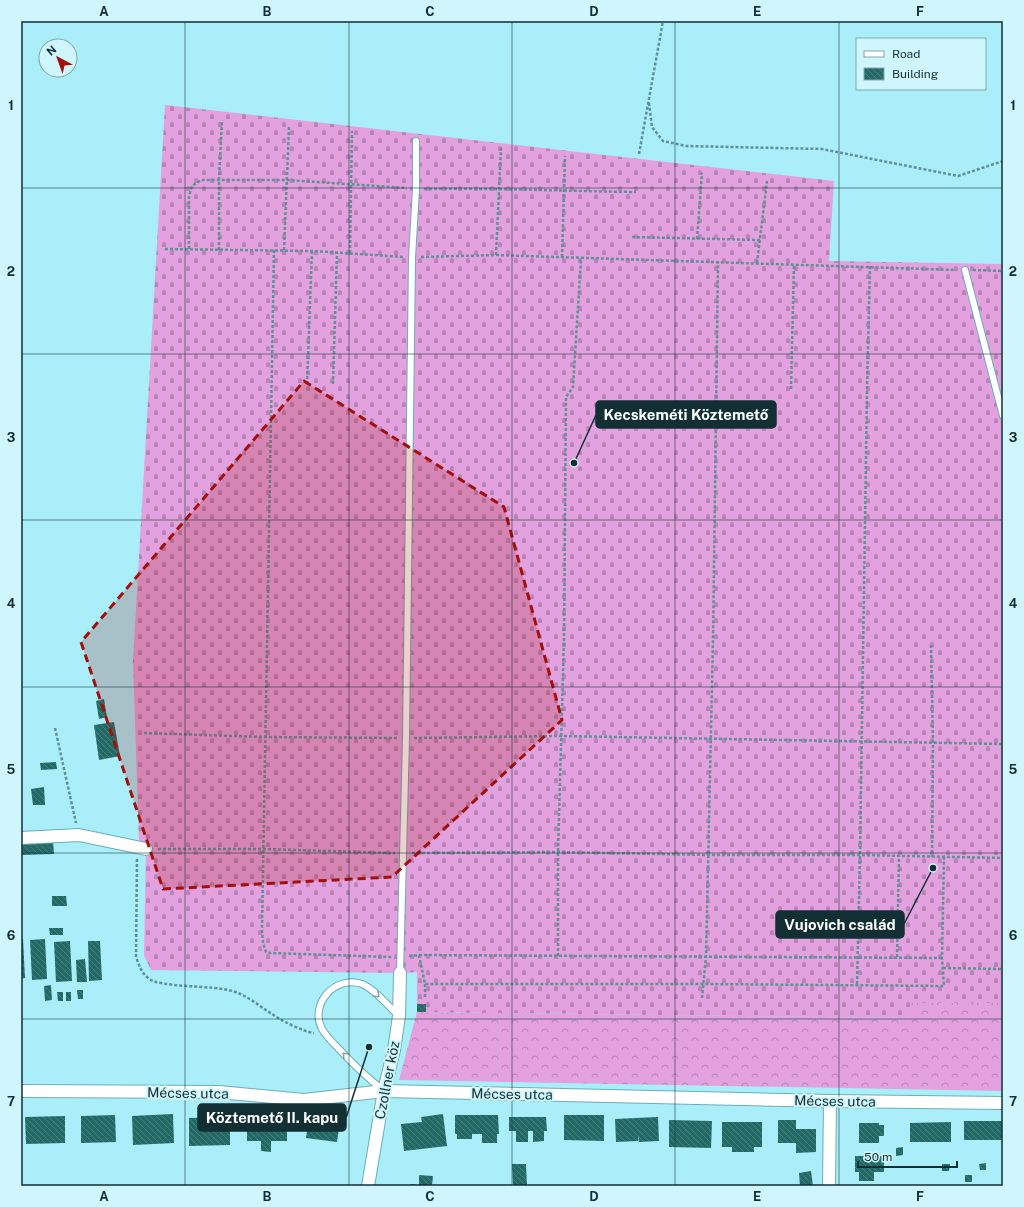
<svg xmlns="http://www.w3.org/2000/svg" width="1024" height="1207" viewBox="0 0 1024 1207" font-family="'Public Sans',sans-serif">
<defs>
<pattern id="forest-crowns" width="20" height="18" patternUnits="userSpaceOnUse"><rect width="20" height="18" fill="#e3a2df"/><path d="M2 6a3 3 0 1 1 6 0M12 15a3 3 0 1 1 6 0" fill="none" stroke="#b784b5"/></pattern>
<pattern id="cemetery-stones" width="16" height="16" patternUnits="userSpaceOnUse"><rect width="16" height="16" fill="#e3a2df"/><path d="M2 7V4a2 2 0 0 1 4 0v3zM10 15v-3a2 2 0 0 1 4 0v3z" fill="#b784b5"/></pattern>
<pattern id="building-back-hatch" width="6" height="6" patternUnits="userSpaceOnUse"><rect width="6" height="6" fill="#236a66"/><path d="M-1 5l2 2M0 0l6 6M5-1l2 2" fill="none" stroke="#48807d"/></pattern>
</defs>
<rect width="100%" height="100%" fill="#a9eef9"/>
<path fill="url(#forest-crowns)" d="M911 1003H1003V1091L399 1080 417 1012 911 1018Z"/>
<path fill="url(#cemetery-stones)" d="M165 105 834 181 829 261 1003 264V1003H911V1018L417 1012V972L400 973 151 970 144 955 146 849 139 843 133 661Z"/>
<g fill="url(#building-back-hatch)">
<path d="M104 699 107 717 99 719 96 701Z"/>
<path d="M114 722 120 756 99 760 94 725Z"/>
<path d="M56 762 57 769 41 770 40 763Z"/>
<path d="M44 787 45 805H33L31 789Z"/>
<path d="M53 841 54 854 21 855V842Z"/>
<path d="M52 896H66L67 906H52Z"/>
<path d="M49 928H63V935H50Z"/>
<path d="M21 939H23L25 978 21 979Z"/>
<path d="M45 939 47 979 32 980 30 940Z"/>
<path d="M70 941 72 981 56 982 54 942Z"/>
<path d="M88 941H100L102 980 89 981Z"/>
<path d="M85 959 87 982H77L76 960Z"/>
<path d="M51 985 52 1000 45 1001 44 986Z"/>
<path d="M77 990H83V999H78Z"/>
<path d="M57 992H63V1001H58Z"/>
<rect x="66" y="992" width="5" height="9"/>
<rect x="417" y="1004" width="9" height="8"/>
<path d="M310 1110 341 1114 337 1142 306 1138Z"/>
<path d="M173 1114 174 1143 133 1145 132 1116Z"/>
<path d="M443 1114 447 1146 404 1151 401 1124 422 1122 421 1117Z"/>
<path d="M115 1115 116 1142 81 1143V1116Z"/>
<path d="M455 1115H498L499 1134H497V1143H482V1134H472V1139H457V1134H455Z"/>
<path d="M564 1115H604V1141L564 1140Z"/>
<path d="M65 1116V1143L26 1144 25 1117Z"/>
<path d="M230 1117V1145L189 1146V1118Z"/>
<path d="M509 1117H546L547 1131H544V1141L533 1142V1131H528V1142H516V1131H509Z"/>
<path d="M658 1117 659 1141 639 1142 638 1135V1141L616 1142 615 1119Z"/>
<path d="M260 1120H273V1126H287V1141H271V1152L261 1151V1141H247V1125H259Z"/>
<path d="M669 1120 712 1121 711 1148 669 1147Z"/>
<path d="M778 1120H796V1129H816V1152L796 1153V1143H778Z"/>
<rect x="964" y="1121" width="39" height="19"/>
<path d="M722 1122H762V1147H754V1152H732V1147H722Z"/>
<path d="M951 1122V1142H910V1123Z"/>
<path d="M859 1123H879V1125H884V1136H879V1143H859Z"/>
<path d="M903 1147V1155L896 1156V1148Z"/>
<path d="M855 1156H884V1172H874V1181H859V1172H855Z"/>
<path d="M986 1163V1170H980L979 1164Z"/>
<path d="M512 1164H526L527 1186H513Z"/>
<path d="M942 1164H950L949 1171H942Z"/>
<path d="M811 1171 813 1186H800L799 1173Z"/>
<path d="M419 1175 433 1176 432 1186H410V1184L419 1185Z"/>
<rect x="965" y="1175" width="7" height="7"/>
</g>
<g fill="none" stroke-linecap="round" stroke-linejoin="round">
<g stroke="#6aaeb8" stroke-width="8">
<g id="lane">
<path d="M965 270 1003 416"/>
<path d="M400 973 406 738 412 258 416 189V141"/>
<path d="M383 1090C366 1077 352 1063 338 1048 332 1042 326 1036 322 1029 309 1004 335 975 362 984 376 990 388 1006 399 1016"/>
</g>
</g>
<g stroke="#6aaeb8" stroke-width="14">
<g id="street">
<path d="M21 838 79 835 146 849"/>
<path d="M21 1091 219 1092 304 1100 384 1091 830 1101 1003 1103"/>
<path d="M368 1186 384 1091 394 1050 399 1016 400 973"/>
<path d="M829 1186 830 1101"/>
</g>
</g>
<g stroke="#5f9098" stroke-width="2.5" stroke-dasharray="3 2" stroke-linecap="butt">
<path d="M649 103 652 127 663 141 686 146 822 149 958 176 1003 161"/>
<path d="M639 154 663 21"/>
<path d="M424 189C495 188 565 191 636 192"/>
<path d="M632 237 760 240"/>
<path d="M697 239 702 173"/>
<path d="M165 249 312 251 404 257"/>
<path d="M189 249V196L192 186 201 180H287L407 188"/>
<path d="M219 250V179L222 120"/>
<path d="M274 250 262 929 263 943 266 952 271 953 392 957"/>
<path d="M284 250 289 127"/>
<path d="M350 253 352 131"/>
<path d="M496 255 501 148"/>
<path d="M421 257 496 255 956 270"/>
<path d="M562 257 565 156"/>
<path d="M757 263 767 181"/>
<path d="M973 270 1003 271"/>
<path d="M307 384 312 251"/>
<path d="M333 384 337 253"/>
<path d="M791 389 794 264"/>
<path d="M931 645 933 743 932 857"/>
<path d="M55 728 76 823"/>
<path d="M144 733 264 737 397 738"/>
<path d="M414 738 561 736 1003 744"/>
<path d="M158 849H264L395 853"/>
<path d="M412 853 558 852 708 855H860L1003 858"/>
<path d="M137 859 136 957C139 965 141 972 148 978 158 988 214 985 232 991 247 995 259 1006 272 1014 280 1020 304 1032 314 1033"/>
<path d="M419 955 425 984H703L944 986 942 958 944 857"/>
<path d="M409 956 419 955 942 958"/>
<path d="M558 956V852L564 639 566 397 573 387 581 259"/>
<path d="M897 957 899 856"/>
<path d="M943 968 1003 969"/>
<path d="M857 984 860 855 867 390 870 266"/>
<path d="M425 997V984"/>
<path d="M702 998 706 957 713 641 718 262"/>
</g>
<use href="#lane" stroke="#fff" stroke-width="6"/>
<use href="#street" stroke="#fff" stroke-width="12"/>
</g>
<defs><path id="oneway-chevron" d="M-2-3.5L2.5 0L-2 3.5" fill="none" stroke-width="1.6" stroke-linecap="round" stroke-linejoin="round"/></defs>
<g stroke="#94a1a3">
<use href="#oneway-chevron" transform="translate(377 995) rotate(44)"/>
<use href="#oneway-chevron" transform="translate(345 1055) rotate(-134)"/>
</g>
<path fill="#a40f0b" fill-opacity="0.2" stroke="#a40f0b" stroke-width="3" stroke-dasharray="8 5" stroke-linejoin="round" d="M304 381 504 507 562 720 392 877 163 889 81 642Z"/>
<path fill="none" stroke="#122f33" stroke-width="1" stroke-opacity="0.55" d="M185 21V1186M349 21V1186M512 21V1186M675 21V1186M839 21V1186M21 188H1003M21 354H1003M21 520H1003M21 687H1003M21 853H1003M21 1019H1003"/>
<g text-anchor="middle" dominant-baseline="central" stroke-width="4" stroke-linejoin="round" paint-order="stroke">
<g font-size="14" fill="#122f33" stroke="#cef6fc">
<text transform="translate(387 1080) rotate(-79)">Czollner köz</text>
<text transform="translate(188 1093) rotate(1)">Mécses utca</text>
<text transform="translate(512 1094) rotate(1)">Mécses utca</text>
<text transform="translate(835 1101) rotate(1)">Mécses utca</text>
</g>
</g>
<path fill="none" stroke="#122f33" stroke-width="1.5" d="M574 463L596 415M933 868L904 924M369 1047L346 1118"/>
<g fill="#122f33" stroke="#cef6fc" stroke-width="1.5">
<circle cx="574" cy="463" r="4"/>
<circle cx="933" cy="868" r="4"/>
<circle cx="369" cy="1047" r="4"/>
</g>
<g fill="#122f33" stroke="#122f33" stroke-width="1.5">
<rect x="596" y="401" width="180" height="27" rx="4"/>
<rect x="776" y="911" width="128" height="27" rx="4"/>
<rect x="198" y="1104" width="148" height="27" rx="4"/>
</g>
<g font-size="15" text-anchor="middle" font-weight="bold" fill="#fff">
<text x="686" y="420">Kecskeméti Köztemető</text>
<text x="840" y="930">Vujovich család</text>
<text x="272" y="1123">Köztemető II. kapu</text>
</g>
<rect width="1024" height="1207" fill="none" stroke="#cef6fc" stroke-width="44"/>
<rect x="856" y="38" width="130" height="52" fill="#cef6fc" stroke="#83a6ac"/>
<rect x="864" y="51" width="20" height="6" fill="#ffffff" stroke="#83a6ac"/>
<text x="892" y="58" font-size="12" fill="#122f33">Road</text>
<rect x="864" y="68" width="20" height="12" fill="url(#building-back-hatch)" stroke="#83a6ac"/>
<text x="892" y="78" font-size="12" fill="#122f33">Building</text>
<g transform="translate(58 58) rotate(319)"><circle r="19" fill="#cef6fc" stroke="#83a6ac"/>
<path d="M0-3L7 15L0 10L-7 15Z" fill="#a40f0b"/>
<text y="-6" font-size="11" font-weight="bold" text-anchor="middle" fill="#122f33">N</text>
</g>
<path d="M858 1161v6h99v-6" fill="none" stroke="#122f33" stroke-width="2"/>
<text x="864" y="1161" font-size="12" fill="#122f33" stroke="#cef6fc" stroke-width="3" paint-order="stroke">50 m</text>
<rect x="22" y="22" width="980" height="1163" fill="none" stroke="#122f33" stroke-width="1.5"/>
<g font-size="13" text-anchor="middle" font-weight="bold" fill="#122f33">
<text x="104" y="16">A</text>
<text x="267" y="16">B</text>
<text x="430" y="16">C</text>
<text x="594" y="16">D</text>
<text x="757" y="16">E</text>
<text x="920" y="16">F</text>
<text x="11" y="110">1</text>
<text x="1013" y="110">1</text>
<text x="11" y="276">2</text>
<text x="1013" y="276">2</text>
<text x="11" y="442">3</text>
<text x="1013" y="442">3</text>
<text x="11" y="608">4</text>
<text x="1013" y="608">4</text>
<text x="11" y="774">5</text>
<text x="1013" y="774">5</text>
<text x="11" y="940">6</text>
<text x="1013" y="940">6</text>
<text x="11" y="1106">7</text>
<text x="1013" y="1106">7</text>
<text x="104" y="1201">A</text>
<text x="267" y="1201">B</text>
<text x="430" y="1201">C</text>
<text x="594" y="1201">D</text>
<text x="757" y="1201">E</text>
<text x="920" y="1201">F</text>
</g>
</svg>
